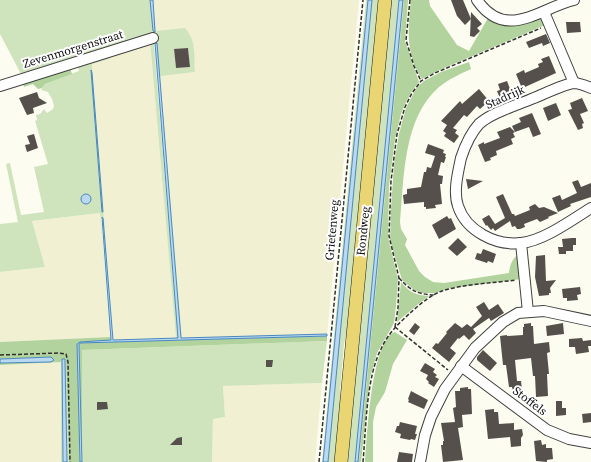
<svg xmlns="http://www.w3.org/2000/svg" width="591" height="462" viewBox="0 0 591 462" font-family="'Source Serif 4',serif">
<rect width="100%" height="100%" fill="#fdfcf0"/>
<g fill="#f1f0d2">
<path d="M153 0H359L327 335 182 338 160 75 195 72 194 46 156 31Z"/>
<path d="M150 41 176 338 113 340 92 64 109 59 111 53Z"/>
<path d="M100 213 110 337 0 342V272L45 267 32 221Z"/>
<path d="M61 362V462H0V365Z"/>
<path d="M322 383 315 462H212L213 419 225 417 223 386Z"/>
</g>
<g fill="#cfe4bd" fill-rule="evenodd">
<path d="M0 0H150L154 32 155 31 153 0 156 31 185 28C197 42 194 56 195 72L160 76 182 338H181L157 43H155L154 44 178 338H176L150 41 21 74 0 34ZM188 48 190 67 176 68 174 50Z"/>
<path d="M366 0H368L323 462H322Z"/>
<path d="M372 0H381L351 313 344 344 340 392V426L337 462H328Z"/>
<path d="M389 0H399L355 462H345Z"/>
<path d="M403 0H404L359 462H358Z"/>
<path d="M111 53 109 59 92 64 113 337 102 217 101 218 110 337 100 213 32 221 45 267 0 272V224L18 222 6 164 10 163 21 215 44 212 34 167 48 164 35 121 37 120 36 115 40 114 44 109 47 113 53 109 54 106 52 99 48 92 41 90 45 84 79 71 77 64Z"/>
<path d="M327 341 322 383 223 386 225 417 213 419 212 462H82V350Z"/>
<path d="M65 361H66L69 462H67Z"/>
<path d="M61 362H62L63 462H61Z"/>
</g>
<g fill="#b2d39e">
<path d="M404 0H408L405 41 419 82 412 91 406 102 401 114 395 139 389 186 388 237 398 279 396 306 394 323 377 353 370 378 361 462H359Z"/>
<path d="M411 0H429L430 6 457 45 469 51 488 18H542L545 25 444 68 422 79C405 54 408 28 411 0Z"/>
<path d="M469 62 471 69C460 74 449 79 439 87 403 118 404 178 400 222L401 229 407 239 405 245 419 271 425 277 433 282 444 283 509 273C510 264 512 259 520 253L521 279 451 288 435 293H420L413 289 402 280 390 240 391 208 394 164 399 134 406 108 417 87 424 81 441 72Z"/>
<path d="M70 68 72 74 45 84 42 88 38 89 33 84 24 87 22 81Z"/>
<path d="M401 282C410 293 416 295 429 296L416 306 397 322Z"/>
<path d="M395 332 407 340 393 364 385 392 376 407 373 422V462H365C367 439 371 339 395 332Z"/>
<path d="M327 336V341L82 350V462L79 345 80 343Z"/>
<path d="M110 337 111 340 78 343 80 462H69L66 361 65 359 62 360 61 362 0 365V363L51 362V357L0 359V342Z"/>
</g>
<g fill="#bad8f0" stroke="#4888bf">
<path d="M150 0H153L155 32 153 31Z"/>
<path d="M368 0H372L328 462H323Z"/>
<path d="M399 0H403L358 462H355Z"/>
<path d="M155 43H157L160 80 181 338 327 334V336L80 343 79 345 82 462H80L77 344 80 342 111 340 102 217 103 218 113 340 178 338Z"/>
<path d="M91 70 92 73 103 212H102Z"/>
<circle cx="86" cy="199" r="5"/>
<path d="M51 357 54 360 51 362 0 363V359Z"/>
<path d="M62 359H65V361L67 462H63Z"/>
</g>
<g fill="#55504b">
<path d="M451 0H463L471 19 465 25 457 16Z"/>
<path d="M471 12 482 24 477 28 480 31 474 37 470 36Z"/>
<path d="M566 22H580L581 32 567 33Z"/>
<path d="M546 34 550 43 543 46 542 43 529 48 526 42Z"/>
<path d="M188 48 190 67 176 68 174 49Z"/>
<path d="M549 56 556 73 525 87 524 85 521 86 516 74 524 70 525 73 539 67 538 64 543 62 541 59Z"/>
<path d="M507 81 512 94 500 98 497 91 500 90 498 84Z"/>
<path d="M479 89 489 101 480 109 477 106 467 117 464 115 453 128 457 130 455 133 459 136 454 143 444 136 446 133 443 131 447 125 441 121 460 101 462 104Z"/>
<path d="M37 92 39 98 47 103 33 108 34 113 27 115 19 98Z"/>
<path d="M582 98 588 111 580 114 584 123 582 124 583 128 578 130 568 110 572 109 570 103Z"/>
<path d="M556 103 561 115 548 121 543 108Z"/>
<path d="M532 113 541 134 533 137 529 127 515 132 512 126 521 122 519 118Z"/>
<path d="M510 127 515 132 513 133 515 137 511 139 513 144 496 151 497 155 490 158 491 160 485 162 478 145 484 142V144L500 138 497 132Z"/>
<path d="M34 134 38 148 27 152 25 145 30 144 27 136Z"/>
<path d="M428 144 444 150 443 153 446 154 445 157H446L444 163 441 162 438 175 443 176 442 184H440L442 204 435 205 436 208 426 209V207H424V202L404 204 403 195 407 194V189L421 187 424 172H426L427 167 431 168 435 156 425 153Z"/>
<path d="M466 179 483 181 468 189Z"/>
<path d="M578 180 581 187 591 183V197L570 204 571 206 558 212 552 198 560 195 562 200 577 193 572 182Z"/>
<path d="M503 194 512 214H514L515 216 530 210 529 207 535 204 539 208 544 207 558 213 548 217 549 218 540 222 537 219 524 224 525 227 520 229H517L515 226 512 227 510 221 495 231 493 228 491 230 487 225 486 226 482 219 489 215 495 224 505 218 496 197Z"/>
<path d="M447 216 449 219 451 218 456 229 439 239 432 225Z"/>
<path d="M458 238 467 247 457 256 448 248Z"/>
<path d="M572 238H576V245H573V251H566V254H559L558 247H563L562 239Z"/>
<path d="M483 249 496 254 493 263 488 261 487 263 475 259 477 253 481 254Z"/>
<path d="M545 255 546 281 556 280 550 288 551 293H549V295L539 296 535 277 536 256Z"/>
<path d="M580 287 581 294 577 295 578 300 567 301V298H563L562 289Z"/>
<path d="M484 302 489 310 498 304 504 313 491 321 489 318 473 329 476 333 469 340 464 335 459 339 458 338 450 348 456 353 449 362 432 348 436 343 438 344 447 333 446 332 455 323 462 328 467 324 471 327 482 316 476 307Z"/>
<path d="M415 323 420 327 414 335 409 331Z"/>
<path d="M531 323V326H533L534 344 549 342 550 352 547 353 549 374H547L548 396 536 397 535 376H533L531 358 515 360 517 381H521L522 390 513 391 512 387H509L506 365H503L500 336 507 335V336L523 335V327H524V324Z"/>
<path d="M563 323 564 334 547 336 546 326Z"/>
<path d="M582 338 583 341 591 340V346H588L589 352 576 354 575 347H569V339Z"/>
<path d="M483 350 497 363 490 371 477 360V357Z"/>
<path d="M266 360H273L272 367H266Z"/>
<path d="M425 363 435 369 433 372 437 375 435 377 439 379 434 387 428 383 429 382 426 379 428 375 420 371Z"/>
<path d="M468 387V389H471L472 414 462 415 463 427 458 428 463 460 443 462 441 445H443V441H444L441 423 455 422 453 408 456 407 455 391H460V388Z"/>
<path d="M411 391 428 400 424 409 408 402 409 400 408 399Z"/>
<path d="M556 401H562V408H566V415L556 416Z"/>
<path d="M97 402H107L108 409 97 410Z"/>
<path d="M494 409V412H498L499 424 514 423V430L522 429 523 435 521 438V446L511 447 510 437 488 439 485 410Z"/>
<path d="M591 413V422L583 423 582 414Z"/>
<path d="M400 422 417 426 415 434H417L415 440 411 439 410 440 400 438 401 434 395 432 397 426H399Z"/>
<path d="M182 437V445H170L177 438Z"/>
<path d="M541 440 542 445 546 444V448H552L553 459 547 460V462L536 461 534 441Z"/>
<path d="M399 452 413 454 412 462H397Z"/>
</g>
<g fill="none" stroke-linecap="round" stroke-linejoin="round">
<g stroke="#414141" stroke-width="12">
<g id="minor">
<path d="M477 0C506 42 540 8 574 0"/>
<path d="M544 12 574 83"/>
<path d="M0 86 153 38"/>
<path d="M591 88C586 86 579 83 574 83 564 84 544 94 534 98 518 105 492 112 479 124 470 134 465 146 461 158 458 172 453 192 458 206 466 231 496 246 521 243 543 241 572 220 591 208"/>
<path d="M521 243 528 312"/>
<path d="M461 366 547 430 569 439 591 443"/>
<path d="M420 462 425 435 431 417 445 389 475 348 503 322 518 313 544 311 591 321"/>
</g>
</g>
<g stroke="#1f1f1f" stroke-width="14">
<path id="major" d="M341 462 385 0"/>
</g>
<g stroke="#303030" stroke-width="1.5" stroke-dasharray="4 2" stroke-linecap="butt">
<path d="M410 0 406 40 414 66 421 81"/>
<path d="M399 278C411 291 417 294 434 295"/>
<path d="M395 327 398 308 399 278 389 236 391 181 397 134 405 107 412 93 421 81 435 73 541 28"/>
<path d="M395 327 448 370"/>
<path d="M0 355 59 353 66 354 68 362 70 462"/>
<path d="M319 462 363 0"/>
<path d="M363 462C366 429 366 378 381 349 387 335 398 324 409 314 418 306 430 295 442 291 464 284 493 283 516 280"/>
</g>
<use href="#minor" stroke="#fff" stroke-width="10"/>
<use href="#major" stroke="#ead573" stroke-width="13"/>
</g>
<g text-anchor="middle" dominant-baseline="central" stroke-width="4" stroke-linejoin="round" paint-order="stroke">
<g font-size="12" fill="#0e0e0e" stroke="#fff">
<text transform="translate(73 49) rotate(-17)">Zevenmorgenstraat</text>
<text transform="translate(505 97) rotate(-24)">Stadrijk</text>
<text transform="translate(332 230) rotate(-85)">Grietenweg</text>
<text transform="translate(363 231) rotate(-84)">Rondweg</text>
<text transform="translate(530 401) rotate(37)">Stoffels</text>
</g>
</g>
</svg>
